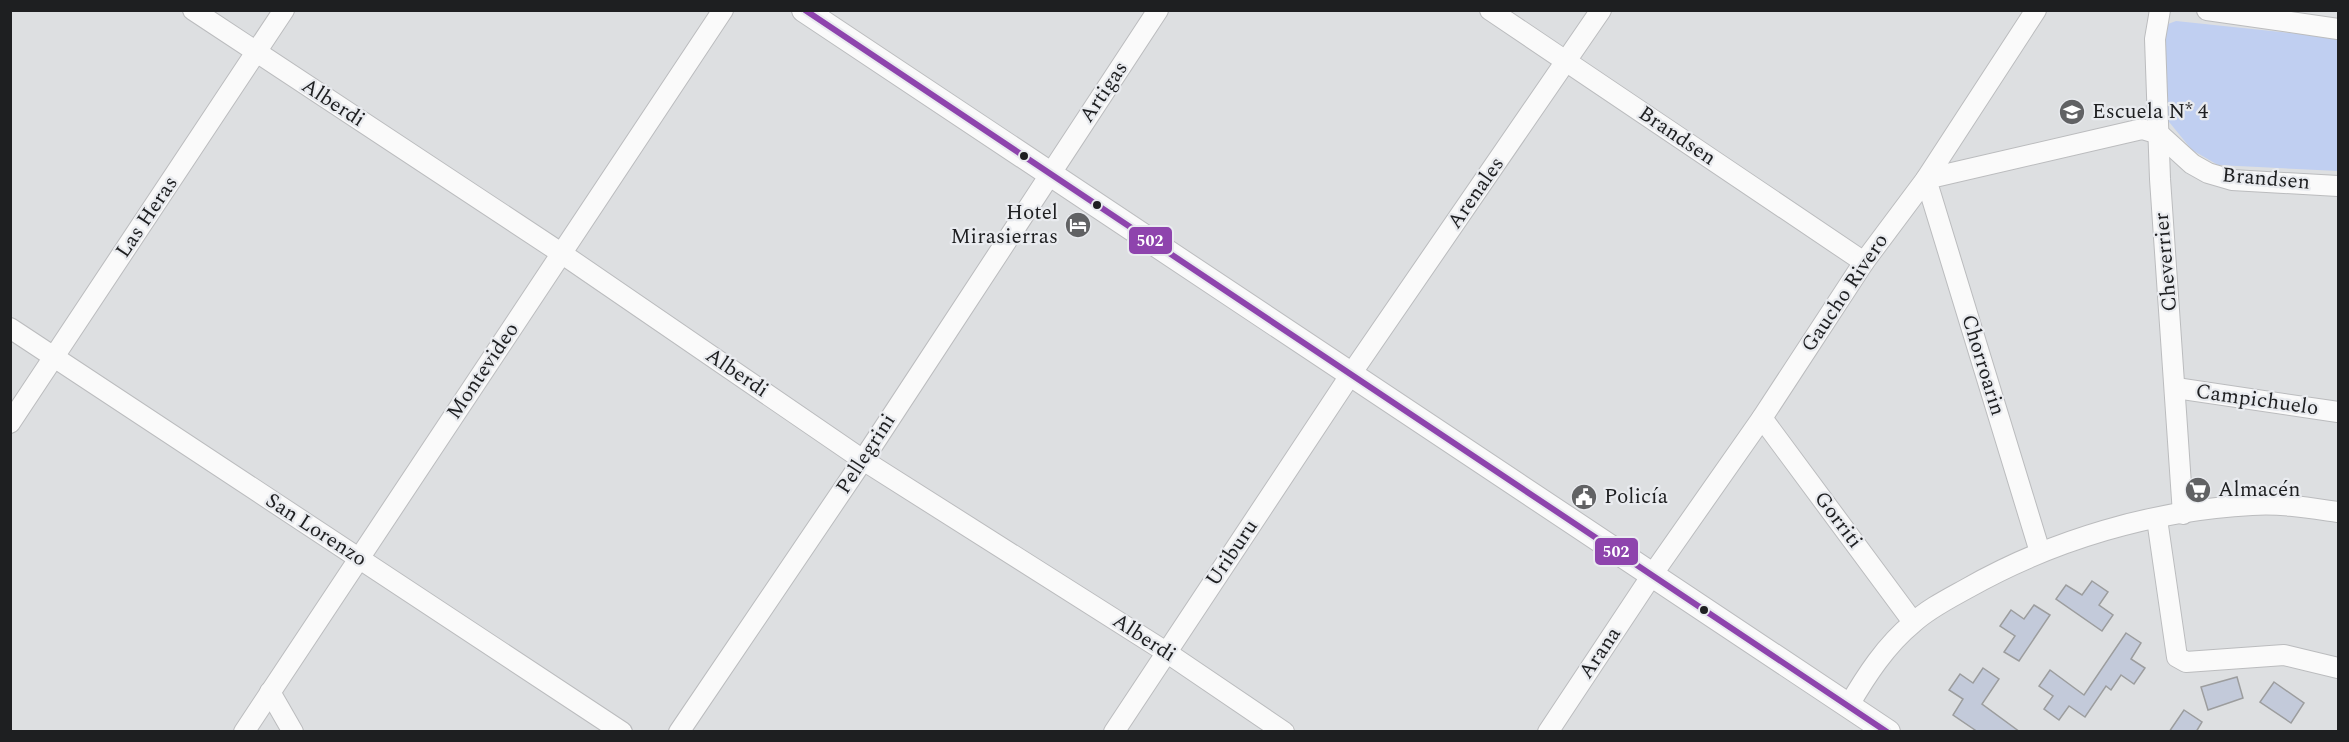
<svg xmlns="http://www.w3.org/2000/svg" width="2349" height="742" viewBox="0 0 2349 742" font-family="Spectral,serif">
<rect width="100%" height="100%" fill="#dddfe1"/>
<path fill="#c0cff1" d="M2176 21 2338 38V171L2218 165 2192 150 2165 117 2164 33 2168 24Z"/>
<g fill="#c3cada" stroke="#9c9d9e" stroke-width="1.5">
<path d="M2092 581 2108 592 2099 605 2113 615 2102 631 2056 599 2066 585 2082 595Z"/>
<path d="M2034 605 2050 615 2019 661 2004 652 2015 636 2000 626 2011 610 2024 619Z"/>
<path d="M2126 633 2141 643 2131 659 2145 668 2134 684 2121 675 2111 690 2106 686 2085 717 2069 706 2059 720 2044 709 2053 696 2039 686 2050 670 2084 695Z"/>
<path d="M1983 668 1999 679 1982 704 2020 732H1978L1953 715 1963 699 1949 690 1960 674 1973 683Z"/>
<path d="M2237 677 2243 698 2208 710 2201 687Z"/>
<path d="M2274 682 2304 703 2291 723 2260 702Z"/>
<path d="M2184 710 2202 722 2196 732H2169Z"/>
</g>
<g fill="none" stroke-linecap="round" stroke-linejoin="round">
<g stroke="#bbbcbe" stroke-width="22">
<g id="minor">
<path d="M193 10 561 253 863 460 1166 652 1284 732"/>
<path d="M1490 10 1864 262"/>
<path d="M2160 10 2155 39 2160 179 2183 514"/>
<path d="M2207 10 2338 29"/>
<path d="M10 328 622 732"/>
<path d="M2176 388 2338 412"/>
<path d="M1762 418 1913 622"/>
<path d="M10 423 284 10"/>
<path d="M2157 519 2177 657 2186 662 2284 655 2338 668"/>
<path d="M2040 552 1926 179 2142 129 2159 134 2192 164 2208 173 2232 180 2338 186"/>
<path d="M270 692 293 732"/>
<path d="M1849 705C1866 676 1886 645 1913 623 1928 609 1948 599 1966 589 2052 540 2154 510 2252 505 2282 503 2310 508 2338 512"/>
<path d="M244 732 723 10"/>
<path d="M679 732 863 460 1158 10"/>
<path d="M1114 732 1351 374 1601 10"/>
<path d="M1548 732 1652 575 1762 418 1864 262 1926 179 2036 10"/>
</g>
</g>
<g stroke="#bbbcbe" stroke-width="26">
<path id="major" d="M804 10 1888 732"/>
</g>
<use href="#minor" stroke="#fafafa" stroke-width="20"/>
<use href="#major" stroke="#fafafa" stroke-width="24"/>
<g stroke="#e9ebef" stroke-width="10">
<path id="bus-1" d="M805 10 1887 732"/>
</g>
<use href="#bus-1" stroke="#8e44ad" stroke-width="6"/>
</g>
<defs>
<g id="school-disc" transform="scale(1.35)"><circle r="9.5" fill="#616264" stroke="#e9ebef"/><path d="M0-5L7-2L0 1L-7-2ZM-4 1L0 2.5L4 1V4Q0 6-4 4Z" fill="#fff"/></g>
<g id="hotel-disc" transform="scale(1.35)"><circle r="9.5" fill="#616264" stroke="#e9ebef"/><path d="M-6-4.5h1.5V1H6V5H4.5V3h-9V5H-6ZM-4 0a1.8 1.8 0 1 1 3.6 0ZM.5 0V-2.5h3Q6-2.5 6 0Z" fill="#fff"/></g>
<g id="supermarket-disc" transform="scale(1.35)"><circle r="9.5" fill="#616264" stroke="#e9ebef"/><path d="M-6-5.5h2.5l.6 2H6L4.5 2H-2.5L-4.4-4H-6ZM-1.5 3.2a1.3 1.3 0 1 0 .1 0ZM3 3.2a1.3 1.3 0 1 0 .1 0Z" fill="#fff"/></g>
<g id="civic-disc" transform="scale(1.35)"><circle r="9.5" fill="#616264" stroke="#e9ebef"/><path d="M-.6-6.5H3V-4.5H.6V-3L4-1V1h2V6H-6V1h2V-1L-.6-3ZM-1.2 2.5V6h2.4V2.5Z" fill="#fff"/></g>
</defs>
<g fill-rule="evenodd">
<use href="#school-disc" x="2072" y="112"/>
<use href="#hotel-disc" x="1078" y="225"/>
<use href="#supermarket-disc" x="2198" y="490"/>
<use href="#civic-disc" x="1584" y="497"/>
</g>
<g fill="#1e1f21" stroke="#e9ebef" stroke-width="2">
<circle cx="1024" cy="156" r="5"/>
<circle cx="1097" cy="205" r="5"/>
<circle cx="1704" cy="610" r="5"/>
</g>
<g text-anchor="middle" dominant-baseline="central" stroke-width="4.5" stroke-linejoin="round" paint-order="stroke">
<g font-size="21" fill="#1e1f21" stroke="#e9ebef">
<text transform="translate(1104 92) rotate(-56)">Artigas</text>
<text transform="translate(333 103) rotate(33)">Alberdi</text>
<text transform="translate(1677 136) rotate(34)">Brandsen</text>
<text transform="translate(2266 179) rotate(5)">Brandsen</text>
<text transform="translate(1476 193) rotate(-55)">Arenales</text>
<text transform="translate(147 217) rotate(-56)">Las Heras</text>
<text transform="translate(2166 262) rotate(-95)">Cheverrier</text>
<text transform="translate(1845 293) rotate(-56)">Gaucho Rivero</text>
<text transform="translate(1983 365) rotate(73)">Chorroarin</text>
<text transform="translate(483 371) rotate(-56)">Montevideo</text>
<text transform="translate(737 373) rotate(34)">Alberdi</text>
<text transform="translate(2257 400) rotate(8)">Campichuelo</text>
<text transform="translate(866 454) rotate(-57)">Pellegrini</text>
<text transform="translate(1838 520) rotate(53)">Gorriti</text>
<text transform="translate(316 530) rotate(33)">San Lorenzo</text>
<text transform="translate(1232 553) rotate(-56)">Uriburu</text>
<text transform="translate(1144 638) rotate(33)">Alberdi</text>
<text transform="translate(1600 653) rotate(-56)">Arana</text>
</g>
<g font-size="21" fill="#1e1f21" stroke="#e9ebef" text-anchor="start">
<text x="2092" y="112">Escuela N* 4</text>
<text x="1058" y="213" text-anchor="end">Hotel<tspan x="1058" dy="24">Mirasierras</tspan></text>
<text x="2218" y="490">Almacén</text>
<text x="1604" y="497">Policía</text>
</g>
</g>
<g stroke="#e9ebef" stroke-width="2">
<rect x="1128" y="226" width="45" height="29" rx="6" fill="#8e44ad"/>
<rect x="1594" y="537" width="45" height="29" rx="6" fill="#8e44ad"/>
</g>
<g font-size="16" text-anchor="middle" font-weight="bold" fill="#fff">
<text x="1150" y="246">502</text>
<text x="1616" y="557">502</text>
</g>
<rect width="2349" height="742" fill="none" stroke="#1e1f21" stroke-width="24"/>
</svg>
